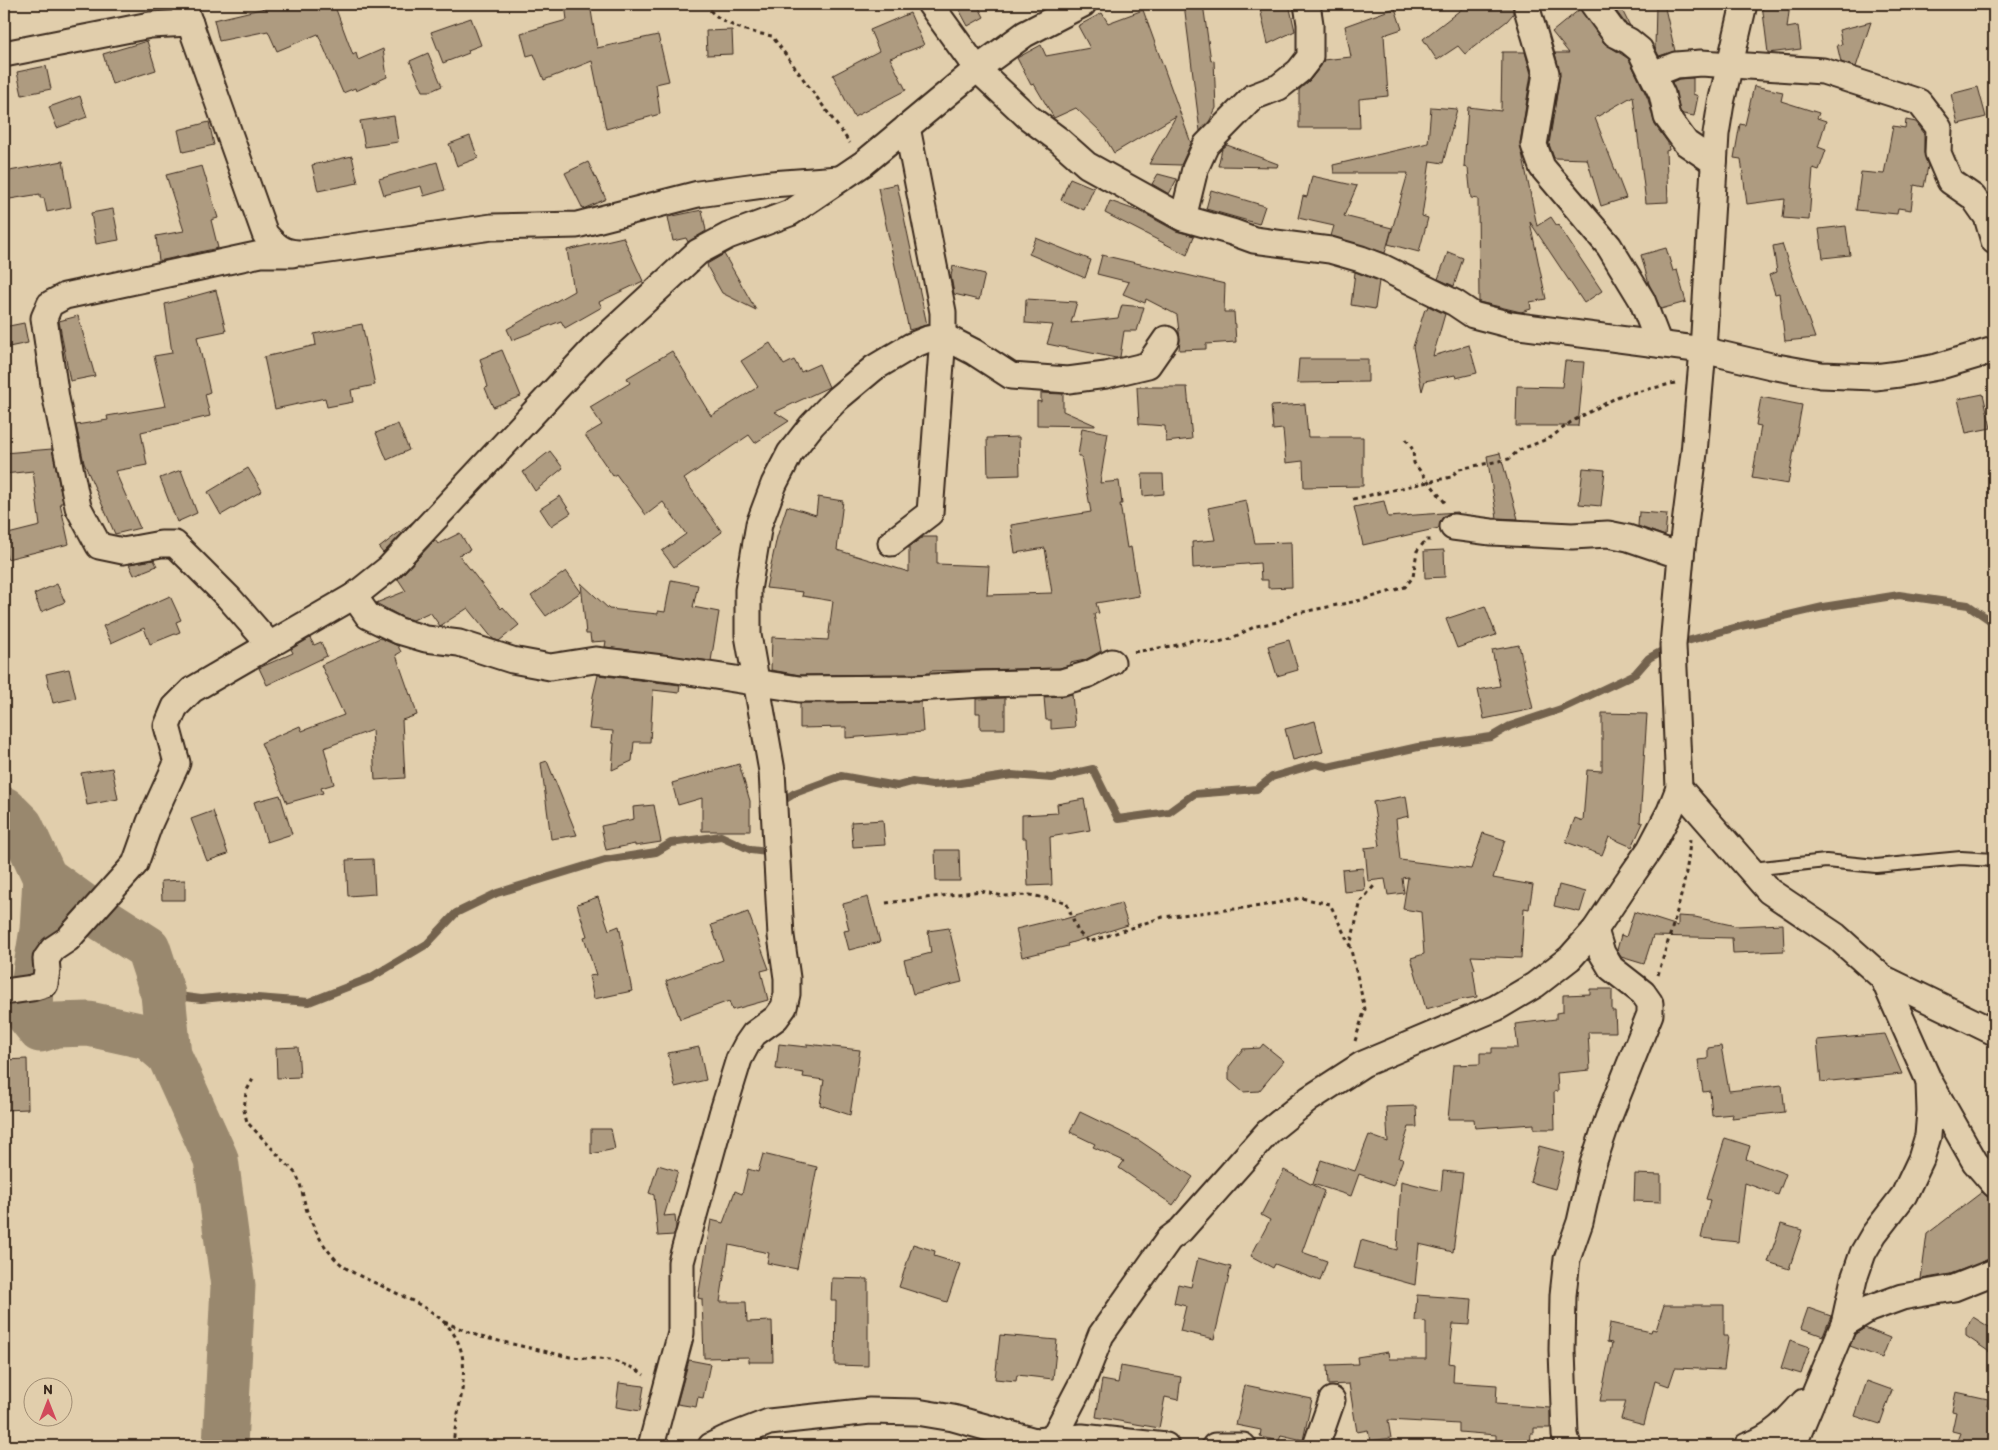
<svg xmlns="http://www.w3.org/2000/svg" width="1998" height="1450" viewBox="0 0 1998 1450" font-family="Itim,sans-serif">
<rect width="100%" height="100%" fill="#e1ceac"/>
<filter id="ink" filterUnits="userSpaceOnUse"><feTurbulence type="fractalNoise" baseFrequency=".02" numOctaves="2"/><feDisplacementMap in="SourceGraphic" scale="10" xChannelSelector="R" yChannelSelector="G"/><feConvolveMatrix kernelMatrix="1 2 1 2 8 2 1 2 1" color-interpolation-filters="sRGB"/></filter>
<g filter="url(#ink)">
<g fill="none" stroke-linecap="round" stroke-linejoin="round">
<g stroke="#73624e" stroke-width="8">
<path d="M779 803 795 793 841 776 897 786 912 782 932 785 960 783 1012 775 1052 778 1093 769 1118 819 1169 812 1194 794 1257 789 1272 777 1316 764 1328 767 1418 747 1491 737 1510 726 1561 709 1635 674 1649 658 1673 645 1741 626 1823 607 1899 595 1968 605 1994 623"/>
<path d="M163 994 201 999 233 996 309 1002 370 978 427 944 456 913 497 893 605 860 656 852 671 843 721 836 751 850 767 852"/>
</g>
<g stroke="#99886e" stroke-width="45">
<path d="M4 809 21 826 45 878 92 912 148 948 163 994 169 1055 216 1159 233 1286 225 1446"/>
<path d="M45 878 42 930 28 1015 40 1030 56 1025 89 1024 148 1037 169 1055"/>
</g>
</g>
<g fill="#ae9b80" stroke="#3b2a1e">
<path d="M264 4H334L353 55 356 53 358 60 383 49 387 77 356 91 355 88 343 93 318 34 277 51 268 31 219 41 214 20 265 8Z"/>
<path d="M565 4H590L597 48 658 35 669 81 656 84 660 114 606 129 592 61 544 80 534 54 527 56 521 33 567 20Z"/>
<path d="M956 4H977L984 17 968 26Z"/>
<path d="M1184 4H1203L1211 61 1214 60 1216 108 1209 122 1200 131Z"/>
<path d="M1259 4H1289L1295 31 1268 44Z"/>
<path d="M1468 4H1513V14L1507 21 1465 54 1458 46 1437 60 1423 39Z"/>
<path d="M1611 4H1619L1630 26 1625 23Z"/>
<path d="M1656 4H1664L1675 51 1659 56 1655 48Z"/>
<path d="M1762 4H1790L1787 28 1798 26 1801 49 1768 53Z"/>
<path d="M1395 8 1402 29 1384 35 1388 96 1359 99 1360 128H1299V90L1310 80 1321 66 1323 60 1351 57 1345 26Z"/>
<path d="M1580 9 1604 43 1629 59 1648 99 1655 125 1668 143 1669 150 1666 151 1668 202 1646 203 1633 96 1595 118 1626 198 1601 206 1587 159 1554 158 1549 144 1560 75 1555 53H1569L1552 32Z"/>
<path d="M1143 10 1191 143 1181 165 1149 164 1176 116 1114 153 1102 133 1076 108 1054 118 1034 84 1031 85 1017 58 1041 45 1046 56 1090 48 1078 26 1102 13 1108 23Z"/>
<path d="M910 13 924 45 890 58 906 90 854 117 833 75 879 51 870 30Z"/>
<path d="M471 18 481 45 468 50 469 53 443 63 431 32Z"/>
<path d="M1871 22 1856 67 1841 62 1837 45 1842 44 1839 30Z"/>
<path d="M732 30 733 54 707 55 706 31Z"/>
<path d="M147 41 156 70 112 84 103 54Z"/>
<path d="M1502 52H1525L1531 74 1520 143 1537 226 1551 217 1557 226 1558 225 1602 291 1584 303 1530 222 1546 299 1530 302 1531 309 1521 312 1479 302 1478 199 1471 198 1468 168 1464 167 1468 107 1501 111Z"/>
<path d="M428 53 442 86 431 91H423L410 61Z"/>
<path d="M46 66 51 89 22 95 17 72Z"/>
<path d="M1693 78V94L1698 96 1694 116 1683 114 1680 111 1672 82 1679 79Z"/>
<path d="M1754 86 1783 92 1781 101 1819 113 1817 118 1826 121 1818 147 1826 150 1819 170 1813 168 1809 220 1783 218 1785 199 1747 204 1741 159 1734 158 1740 124 1745 125Z"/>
<path d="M1978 87 1986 117 1958 124 1951 94Z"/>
<path d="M80 96 87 117 57 128 49 107Z"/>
<path d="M1431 107 1457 109 1443 163 1430 161 1422 216 1428 218 1419 252 1388 244 1408 173H1334L1333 165 1428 143Z"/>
<path d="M394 116 398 142 365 147 360 121Z"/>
<path d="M1906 120 1916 122 1924 133V153L1928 166 1924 187 1914 185 1911 210 1898 208 1897 214 1856 210 1861 172 1884 174 1893 126 1905 128Z"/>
<path d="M209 122 214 145 183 152 178 130Z"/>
<path d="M470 136 478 158 457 166 449 144Z"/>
<path d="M1227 145 1278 164 1277 167 1218 166 1222 149Z"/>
<path d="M352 156 358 183 318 191 312 165Z"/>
<path d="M63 161 71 207 47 212 44 198H40V194L4 200V172Z"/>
<path d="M437 162 445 190 424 196 421 186 384 195 379 179Z"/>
<path d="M588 162 606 199 583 209 565 173Z"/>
<path d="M202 166 218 218 211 220 218 248 159 261 156 236 184 231 166 175Z"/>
<path d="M1158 174 1177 179 1169 194 1152 184Z"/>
<path d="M1312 176 1357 186 1344 216 1392 228 1385 253 1331 236 1334 226 1298 218 1303 196 1307 197Z"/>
<path d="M1070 178 1094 188 1084 210 1061 200Z"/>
<path d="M897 184 927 325 909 330 878 188Z"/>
<path d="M1211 190 1265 206 1259 224 1206 209Z"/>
<path d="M1110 201 1138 211V210L1176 231 1194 236 1187 255 1105 213Z"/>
<path d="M113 209 119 240 96 244 91 213Z"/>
<path d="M702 210 706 231 688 242 686 238 673 241 668 217Z"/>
<path d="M1846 226 1850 255 1823 258 1819 229Z"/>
<path d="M623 237 643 281 599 302 602 307 565 328 561 321 512 340 507 329 574 291 567 250Z"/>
<path d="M1036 238 1091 260 1085 278 1029 254Z"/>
<path d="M1782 244 1790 268 1815 338 1785 341 1779 293 1775 294 1769 275 1777 272 1773 246Z"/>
<path d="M1666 248 1673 271 1677 270 1686 302 1661 309 1649 284 1641 255Z"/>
<path d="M1448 252 1463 258 1454 286 1438 279Z"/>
<path d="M724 254 756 310 722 293 708 268 707 264Z"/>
<path d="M1102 255 1225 284 1224 312H1234L1236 342 1206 344V349L1179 350 1180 340 1177 315 1146 299 1145 303 1123 294 1129 282 1097 274Z"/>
<path d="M953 266 985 274 979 300 954 294 951 276Z"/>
<path d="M1355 272 1379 281 1375 309 1351 305Z"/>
<path d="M216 290 226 331 197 337 210 392 205 394 210 416 141 432 147 465 115 471 140 528 115 534 84 463 76 425 108 420 107 416 166 406 154 356 172 353 165 304Z"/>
<path d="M1026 299 1077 302 1071 323 1118 318 1122 305 1144 307 1137 331H1124L1120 357 1116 358 1047 344 1053 325 1025 323Z"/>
<path d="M1428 306 1445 314 1433 356 1469 345 1477 373 1456 378 1455 375 1425 381 1422 391 1413 347 1425 309H1427Z"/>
<path d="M78 316 95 376 70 381 59 321Z"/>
<path d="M24 323 28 343 4 348V327Z"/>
<path d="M362 324 375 385 351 390 353 402 327 407 325 398 275 409 264 357 316 345 314 334Z"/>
<path d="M770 343 784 365 794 360 801 372 819 364 829 387 775 412 789 421 755 443 749 435 684 479 722 532 674 567 662 551 686 534 663 502 646 515 616 474 613 476 585 435 602 425 590 407 630 383 627 378 672 351 711 416 758 387 741 361Z"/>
<path d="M502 350 521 396 493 407 485 388 488 387 480 359Z"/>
<path d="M1299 359H1368V382L1297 383Z"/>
<path d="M1565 361 1584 362 1578 426H1516L1517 386 1562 387Z"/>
<path d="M1137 387H1187L1192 439 1166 442 1165 426 1139 424Z"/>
<path d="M1041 393 1063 394V411L1095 425V426L1037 425V401L1041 402Z"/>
<path d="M1983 394 1991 428 1966 433 1958 399Z"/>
<path d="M1761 397 1802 405 1788 484 1752 478 1761 426 1756 425Z"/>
<path d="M1305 404 1308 437H1363V486L1304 487 1303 461 1286 463 1283 429 1273 430 1271 406Z"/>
<path d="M398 424 409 450 387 460 376 433Z"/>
<path d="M1082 428 1108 433 1100 483 1119 481 1122 504H1120L1127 548 1131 547 1139 596 1096 603 1099 613 1094 614 1101 651 1085 660 1070 663V665L1060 668 930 671V673L916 674 800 675 771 670 772 637 828 640 833 601 802 596 803 592 766 588 777 537 787 506 816 515 818 497 843 501 837 550 909 572V547L923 537H937V564L989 566 987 595 1052 593 1045 548 1015 553 1011 525 1091 512 1081 456H1078Z"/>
<path d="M1019 437 1020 475 988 476 987 438Z"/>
<path d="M52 449 63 503H60L69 544 7 559 4 548V535L40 526 33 471 4 474V453Z"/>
<path d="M550 451 563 468 535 491 523 472Z"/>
<path d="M1500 453 1518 519 1497 518 1487 456Z"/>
<path d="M248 468 262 491 221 515 208 492Z"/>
<path d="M1583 468 1605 470 1601 506 1579 504Z"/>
<path d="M181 470 197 513 177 522 160 478Z"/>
<path d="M1142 474H1163L1164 494 1143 496Z"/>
<path d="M560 496 571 513 551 526 540 509Z"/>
<path d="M1246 500 1255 543 1291 542 1292 587 1268 588V580H1261L1260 563 1193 568 1192 542 1215 540 1208 508Z"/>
<path d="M1384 501 1388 517 1457 512 1458 513 1448 514 1442 518 1439 528 1363 545 1354 507Z"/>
<path d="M1639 512 1667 514 1665 536 1638 526Z"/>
<path d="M414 521 383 553 379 548Z"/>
<path d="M460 533 470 550 459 555 501 609 503 607 519 625 499 641 493 639 468 608 440 626 430 612 413 620 404 618 376 603 406 591 398 579 435 540 438 544Z"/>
<path d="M1444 550 1445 577 1425 578 1424 551Z"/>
<path d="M154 560 157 566 134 575 129 564Z"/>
<path d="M566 571 581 592 546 616 531 596Z"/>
<path d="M671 580 698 585 693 607 719 612 711 661 605 647 606 641 591 642 590 634H586L581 583 609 609 658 614V611L665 612Z"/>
<path d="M57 584 65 602 41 612 34 594Z"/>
<path d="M170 596 181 620 176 622 180 632 150 644 144 628 111 643 103 626Z"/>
<path d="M1485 606 1496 635 1457 648 1446 619Z"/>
<path d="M310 638 314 645 321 642 327 656 267 685 259 668 293 653 291 649Z"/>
<path d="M380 638 398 646 401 652 396 655 410 695 411 694 417 715 402 720 405 778 375 780 372 730 324 748 334 784 321 788 323 793 287 803 261 743 300 726 302 731 344 715 321 665Z"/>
<path d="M1289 640 1298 670 1277 676 1268 646Z"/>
<path d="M1519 645 1533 709 1484 719 1478 690 1500 686 1492 650Z"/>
<path d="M69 669 76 698 53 703 46 674Z"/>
<path d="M598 675 680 685 679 693 653 690 650 742H634L632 761 612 770 614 743H612L613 731 589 729 593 696Z"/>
<path d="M1072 694 1075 727 1051 729V720H1046L1044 697 1063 696Z"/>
<path d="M1005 698V729H980V713H976V699Z"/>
<path d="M921 702 923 732 846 738V727L800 728V703Z"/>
<path d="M1602 713 1647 714 1640 822 1643 823 1632 847 1609 837 1602 855 1566 842 1575 818 1583 821 1587 770 1602 771Z"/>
<path d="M1315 721 1323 752 1293 760 1285 729Z"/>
<path d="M547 761 577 835 551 839 541 763Z"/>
<path d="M739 764 750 801V831H702V798L678 805 672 783Z"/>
<path d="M112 768 118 799 87 805 81 773Z"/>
<path d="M280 795 292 834 267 842 254 802Z"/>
<path d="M1406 796 1409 816 1396 819 1400 860 1471 869 1483 833 1505 840 1493 878 1533 885 1529 909 1524 908 1521 958 1471 956 1475 969 1473 970 1477 997 1459 1000 1426 1009 1411 958 1424 954 1421 912 1403 909 1408 877 1402 878 1404 893 1388 895 1385 879 1368 881 1365 848 1380 846 1373 802Z"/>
<path d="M1084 799 1090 830 1050 837 1052 885 1028 886 1026 838H1022V815L1058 813 1057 804Z"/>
<path d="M654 805 661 842 635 846V844L606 850 601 826 634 819 633 807Z"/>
<path d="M213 811 228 854 207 861 191 819Z"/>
<path d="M883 820 885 845 853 847 851 822Z"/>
<path d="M935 850H959L960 881H936Z"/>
<path d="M373 859 375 894 348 896 346 860Z"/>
<path d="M1363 868 1365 890 1344 892 1342 870Z"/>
<path d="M185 880V900H162L161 881Z"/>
<path d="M1559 885 1586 892 1580 912 1554 906Z"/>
<path d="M598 897 609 930 619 926 632 991 594 999 589 976 596 975 584 937 587 936 577 904Z"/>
<path d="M868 897 880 942 849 950 844 931 849 930 843 904Z"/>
<path d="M1121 903 1128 925 1067 944 1068 946 1022 957 1016 929 1061 918V920Z"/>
<path d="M748 912 769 969 761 971 768 1000 732 1010 729 1001 680 1019 666 981 723 960 711 925Z"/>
<path d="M1634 912 1678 926V916L1695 917 1736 926 1783 924 1784 951 1733 953 1732 938 1653 936 1644 964 1621 957 1617 950 1621 935 1626 937Z"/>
<path d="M949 928 962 982 913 994 904 960 931 953 928 931Z"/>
<path d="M1590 989H1612V1011H1615L1616 1032H1588L1590 1070 1557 1073 1558 1091 1554 1092 1555 1129H1534V1124L1475 1128 1474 1119H1448L1453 1065 1480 1064V1053H1492V1048H1518L1515 1024 1556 1019V1013L1563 1012V995L1590 994Z"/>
<path d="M1885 1034 1902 1074 1821 1082 1817 1040Z"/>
<path d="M779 1044 807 1047V1044L860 1050 850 1115 820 1105 824 1080 803 1077 804 1073 776 1069Z"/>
<path d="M1263 1044 1284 1061 1259 1091 1243 1092 1229 1080V1067L1243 1049 1260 1048Z"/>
<path d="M1721 1046 1729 1091 1782 1085 1785 1112 1732 1118 1733 1114 1712 1116 1710 1091 1703 1092 1698 1060 1708 1059V1048Z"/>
<path d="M298 1047 300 1077 277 1078 276 1048Z"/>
<path d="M699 1047 706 1080 675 1087 668 1053Z"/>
<path d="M27 1059 28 1109 4 1110V1060Z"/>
<path d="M1416 1106 1417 1127H1409L1399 1158 1403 1159 1393 1186 1359 1174 1351 1196 1313 1184 1321 1160 1355 1171 1369 1135 1388 1142 1386 1107Z"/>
<path d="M1080 1112 1140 1141 1193 1177 1173 1205 1119 1168 1124 1161 1093 1147 1095 1144 1070 1132Z"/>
<path d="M591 1129H611L615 1149 591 1154Z"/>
<path d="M1725 1138 1750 1146 1746 1159 1786 1174 1778 1195 1745 1183 1738 1242 1701 1238 1710 1200 1706 1199Z"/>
<path d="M1539 1146 1565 1153 1555 1189 1530 1182Z"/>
<path d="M763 1154 817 1167 797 1269 767 1263 769 1253 729 1245 720 1302H746L747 1322 772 1321 773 1362H749V1357L704 1358 702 1299 698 1298 711 1220 723 1223 735 1191 742 1194 748 1169 758 1172Z"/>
<path d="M658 1165 678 1171 664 1216 675 1215 676 1227 674 1235 658 1236 654 1195 649 1193Z"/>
<path d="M1284 1170 1324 1191 1302 1252 1327 1261 1320 1281 1275 1264 1273 1268 1251 1256 1270 1220 1261 1215Z"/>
<path d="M1443 1171 1463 1173 1453 1252 1419 1244 1415 1285 1354 1268 1361 1240 1397 1250 1401 1181 1441 1191Z"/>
<path d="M1635 1174 1661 1175V1202L1634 1201Z"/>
<path d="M1982 1192 1994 1203 1993 1219 1994 1258 1950 1274 1921 1279 1927 1234Z"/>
<path d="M1781 1224 1802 1230 1789 1269 1768 1262Z"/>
<path d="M913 1244 935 1251 934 1256 960 1264 947 1302 899 1287Z"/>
<path d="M1198 1258 1231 1267 1214 1339 1180 1331 1186 1306 1174 1303 1178 1284 1191 1287Z"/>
<path d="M832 1278 868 1279V1366L835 1365 836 1301H831Z"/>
<path d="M1417 1295 1472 1299 1470 1325 1453 1324 1449 1363 1454 1364 1453 1382 1497 1385 1496 1404 1550 1408V1428H1534V1433H1531L1530 1446H1496V1435L1459 1432V1424L1388 1420 1391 1438 1370 1441 1368 1430 1357 1432 1349 1384 1328 1385 1327 1365 1358 1364 1357 1357 1388 1352 1389 1359H1426V1322L1415 1321Z"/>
<path d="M1664 1305H1724V1336H1728L1724 1370 1675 1368 1669 1386 1655 1381 1644 1425 1621 1419 1626 1401H1600L1612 1343 1607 1342 1610 1323 1651 1332 1652 1329 1656 1330Z"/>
<path d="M1808 1308 1831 1316 1823 1336 1801 1328Z"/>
<path d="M1973 1317 1994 1330V1355L1966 1336V1328Z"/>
<path d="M1865 1328 1890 1338 1882 1358 1850 1346 1855 1334Z"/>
<path d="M1000 1335 1057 1340 1053 1379 1017 1375 1016 1381 995 1379Z"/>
<path d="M1790 1340 1810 1347 1801 1374 1781 1368Z"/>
<path d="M689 1360 710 1364 703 1398 698 1397 696 1407 677 1404Z"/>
<path d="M1121 1366 1181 1377 1178 1400 1165 1397 1159 1428 1096 1417 1102 1380 1118 1383Z"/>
<path d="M1867 1381 1892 1390 1880 1424 1855 1416Z"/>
<path d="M619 1383 644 1386 640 1411 616 1407Z"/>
<path d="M1245 1385 1312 1399 1303 1440 1281 1435 1279 1441 1260 1437 1261 1430 1236 1425Z"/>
<path d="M1956 1392 1988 1399 1987 1406 1994 1407V1446H1955L1960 1433 1952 1431 1956 1412 1952 1411Z"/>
</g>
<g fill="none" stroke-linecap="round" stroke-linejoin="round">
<g stroke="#3b2a1e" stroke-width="16">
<path id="lane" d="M1752 869 1826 861 1876 866 1961 858 1994 860"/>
</g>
<g stroke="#3b2a1e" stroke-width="29">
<g id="street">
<path d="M183 4 265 234C279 250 286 254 308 253L492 227 577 225 698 194 771 184 839 179"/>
<path d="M930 4 977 69 1028 117 1059 140 1087 165 1183 218 1232 232 1254 240 1330 250 1361 259 1382 267 1455 303 1473 315 1511 325 1703 350 1771 366 1821 375 1875 377 1899 374 1937 367 1994 350"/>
<path d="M1527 4V9L1546 73 1534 145 1542 167 1609 246 1642 300 1659 344"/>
<path d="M1593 4 1615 34 1629 41 1640 50 1662 94 1667 117 1686 143 1714 162"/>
<path d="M4 54 150 25 190 23"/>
<path d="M1653 74 1676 65 1701 63 1823 71 1919 102 1939 128 1938 153 1950 181 1973 197 1987 217 1994 241"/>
<path d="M1183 218 1195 169 1206 145 1253 97 1279 87 1299 71 1310 57V24L1307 4"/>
<path d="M1453 527 1491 532 1572 536 1608 534 1628 538 1681 556"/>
<path d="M891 543 930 513 943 336 974 352 1011 376 1068 380 1106 375 1148 365 1166 339"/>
<path d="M354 596 368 616 399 631 426 639 459 643 512 660 550 667 595 660 670 669 799 689 916 688 983 684 1062 682 1089 674 1112 662"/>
<path d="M270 645 229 598 175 544H161L123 551 99 546 78 507 56 398 44 318 50 304 65 296 261 254H292"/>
<path d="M1679 788 1769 891 1836 936 1883 978 1929 1081 1975 1162 1994 1184"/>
<path d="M1883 978 1994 1032"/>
<path d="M4 992 32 988 45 984 47 970 46 959 53 949 68 939 135 864 150 822 177 763 167 726 175 707 192 690 354 596 389 568 595 347 698 252 728 236 790 213 864 163 977 69 1025 34 1083 4"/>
<path d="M1844 1324 1869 1309 1902 1297 1954 1288 1994 1272"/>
<path d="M651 1446 681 1333V1262L722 1114 739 1059 747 1044 754 1034 776 1018 784 1007 787 994V978L781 936 772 771 748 635V590L759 524 774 484 790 453 812 425 838 398 874 368 911 346 928 339 943 336V312L907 127"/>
<path d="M711 1446 725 1439 769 1422 870 1411 917 1412 953 1418 1035 1441 1082 1437 1166 1446"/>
<path d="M1049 1446 1082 1383 1101 1335 1169 1239 1181 1230 1268 1132 1309 1099 1363 1064 1496 1008 1535 985 1570 958 1595 930 1623 888 1650 849 1670 811 1679 788 1673 645 1681 556 1694 453 1703 350 1716 134 1721 103 1744 4"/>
<path d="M1215 1446H1243"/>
<path d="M1316 1446 1332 1400"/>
<path d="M1568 1446 1565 1435 1562 1350 1563 1295 1567 1259 1580 1222 1593 1164 1608 1119 1650 1014V1003L1643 993 1611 968 1602 953 1595 930"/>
<path d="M1747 1446C1772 1438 1787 1421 1804 1402"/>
<path d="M1793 1446 1844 1324 1854 1279 1863 1253 1874 1234 1904 1195 1921 1159 1928 1136 1930 1111 1929 1083"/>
</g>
</g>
<g stroke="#3b2a1e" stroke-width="3" stroke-dasharray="4 4" stroke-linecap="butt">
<path d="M705 4C719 25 749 32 772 36L850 143"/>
<path d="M1406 439 1413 450 1414 463 1447 505"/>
<path d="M1353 499 1428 482 1451 477 1459 469 1509 459 1519 450 1550 438 1571 422 1619 396 1675 383"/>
<path d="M1134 652 1178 645 1196 639 1215 643 1230 639 1256 626 1278 622 1293 614 1362 600 1405 587 1413 577 1417 551 1426 540H1432"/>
<path d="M886 903 981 891 1003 896 1030 895 1066 902 1078 932 1089 942 1163 917 1261 906 1301 898 1330 904 1350 946"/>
<path d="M1658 975C1671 930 1688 884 1690 838"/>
<path d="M1355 1041 1365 1009 1350 946 1361 901 1374 886"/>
<path d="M253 1079 246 1092 244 1110 247 1122 296 1174C302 1186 303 1199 307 1211 314 1230 326 1252 342 1265 354 1275 372 1281 386 1288 400 1295 414 1301 427 1309 480 1342 462 1385 454 1436V1446"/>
<path d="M444 1322 481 1337 570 1357 611 1360 636 1369 644 1375"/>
</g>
<use href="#lane" stroke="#e1ceac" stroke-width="12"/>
<use href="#street" stroke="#e1ceac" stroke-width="25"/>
</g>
</g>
<rect width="1998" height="1450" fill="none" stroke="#e1ceac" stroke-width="20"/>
<rect x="10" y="10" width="1978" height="1430" fill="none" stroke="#3b2a1e" stroke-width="2" filter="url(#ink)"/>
<g transform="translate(48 1402)"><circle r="24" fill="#e1ceac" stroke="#9f8c73"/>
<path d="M0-4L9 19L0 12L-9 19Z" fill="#d1495b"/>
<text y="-8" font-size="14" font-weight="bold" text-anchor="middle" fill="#3b2a1e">N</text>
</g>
</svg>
